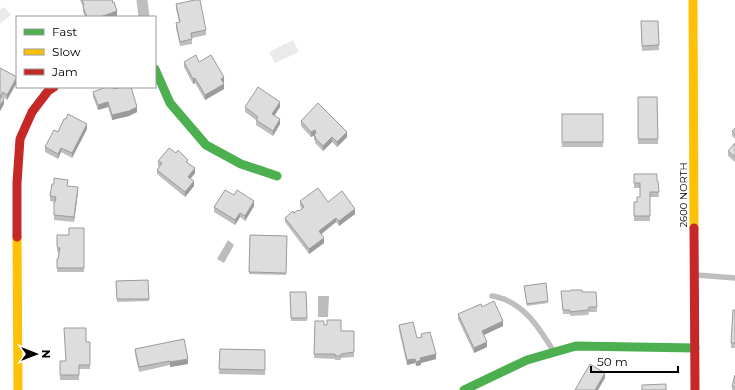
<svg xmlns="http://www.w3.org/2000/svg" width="735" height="390" viewBox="0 0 735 390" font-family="Montserrat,sans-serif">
<rect width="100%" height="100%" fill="#fff"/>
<g fill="#eaeaea">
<path d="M4 7 11 15 0 24V10Z"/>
<path d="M293 40 299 52 275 63 269 52Z"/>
</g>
<g fill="#bcbcbc">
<path d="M228 240 234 245 224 263 217 259Z"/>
<path d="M318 296H329L328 317H318Z"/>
</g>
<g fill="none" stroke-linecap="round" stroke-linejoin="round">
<g stroke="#bebebe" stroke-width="5.5">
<path d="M697 275 735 278"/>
<path d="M492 296C496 296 500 298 504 299 529 310 539 329 553 350"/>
</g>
<path stroke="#bebebe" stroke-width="11" d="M142 0 144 17"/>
<g stroke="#4caf50" stroke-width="9">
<path d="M155 69 170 103 206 145 241 164 277 176"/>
<path d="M464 390 527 360 576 346 695 348"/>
</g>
<g stroke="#ffc107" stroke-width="9">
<path d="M693 0 694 228"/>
<path d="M17 237 18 390"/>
</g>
<g stroke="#c62828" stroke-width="9">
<path d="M694 228 695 390"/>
<path d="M17 237V183L20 139 32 112 48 91 54 87"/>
</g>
</g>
<g fill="#bebebe">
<path d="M80 0H112L117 16 114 17H85L83 12V7Z"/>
<path d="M176 4 206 30V35L192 38V44L180 46 176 28V23L179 22 176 9Z"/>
<path d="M641 21H658L659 50 642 51Z"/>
<path d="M184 62H199L224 82H223L224 89 205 100 195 83 193 84 184 67Z"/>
<path d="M0 68 17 82 7 100 3 97 2 98 4 104 0 111Z"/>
<path d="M114 89 137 112 129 116 112 120 108 107 98 110 93 97V92Z"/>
<path d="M638 97H657L658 144H638Z"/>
<path d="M245 107H280L275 115 280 124 273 136 256 125V120L245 112Z"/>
<rect x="562" y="114" width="41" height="33"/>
<path d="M301 121 347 137 337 147 332 142 323 151 315 143V141L314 140V136L311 137 301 126Z"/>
<path d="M735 128V139L732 136V131Z"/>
<path d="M87 129 72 158 61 152 58 159 45 152V147L58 132Z"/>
<path d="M735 143V162L728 156V151Z"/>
<path d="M176 153 188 163 195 173 190 179 194 186 185 197 157 174V170L159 166H158V161Z"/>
<path d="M634 174 658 181 659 197H650V221H634V202H637L640 197V188H634Z"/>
<path d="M78 192 74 222 54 220V202H56L50 201V196Z"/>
<path d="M234 195 254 206 245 221 240 217 235 225 214 212V207Z"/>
<path d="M300 201 328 202 355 214 339 226 336 222 321 234 324 243 309 254 285 222V218L299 211 302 209 300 206Z"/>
<path d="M84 228V272H57V259H58L59 253H58L57 250V235H69Z"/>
<path d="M250 235 287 236 286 275 249 274Z"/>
<path d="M148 280 149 301 117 302 116 281Z"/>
<path d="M524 286 548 301V303L527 306Z"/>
<path d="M561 291 582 292H596L597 312H589L588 315 570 316V314H563Z"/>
<path d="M290 292H306L307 321H291Z"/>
<path d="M482 307 503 326 483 335 487 347 474 353 458 319V314Z"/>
<path d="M735 310V348H731V343Z"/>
<path d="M315 321 341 331H354V357L341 358V360H335V359L314 358Z"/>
<path d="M399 325 417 338 421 337V334L436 359 421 363V365L416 366 415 363 407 365 399 330Z"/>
<path d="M86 342H90V369H79V380H60V361H65Z"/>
<path d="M135 349 188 364 170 367V365L139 372 135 354Z"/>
<path d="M220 349 265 350V375L219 374Z"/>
<path d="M735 375V390H732V386Z"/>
</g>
<g fill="#9b9b9b">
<path d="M117 11V16L114 17H100Z"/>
<path d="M17 77V82L7 100V95Z"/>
<path d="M224 77V82L221 84V79Z"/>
<path d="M195 78V83L193 84V79Z"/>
<path d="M224 84V89L205 100V95Z"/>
<path d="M4 99V104L0 111V106Z"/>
<path d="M108 102V107L98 110V105Z"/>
<path d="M280 102V107L272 119V114Z"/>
<path d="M137 107V112L129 116 112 120V115Z"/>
<path d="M280 119V124L273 136V131Z"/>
<path d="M87 124V129L72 158V153Z"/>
<path d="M315 130V135L311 137V132Z"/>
<path d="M347 132V137L337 147V142Z"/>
<path d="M332 137V142L323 151V146Z"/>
<path d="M61 148V152L58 159V154Z"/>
<path d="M195 168V173L188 182V177Z"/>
<path d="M194 181V186L185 197V192Z"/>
<path d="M78 187V192L74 222V217Z"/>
<path d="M254 201V206L245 221V216Z"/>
<path d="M355 209V214L339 226V221Z"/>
<path d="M240 213V217L235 225V220Z"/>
<path d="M336 218V222L319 236V231Z"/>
<path d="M324 238V243L309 254V249Z"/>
<path d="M503 321V326L482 336V331Z"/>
<path d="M487 342V347L474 353V348Z"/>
<path d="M436 354V359L421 363V365L416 366V362L420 358Z"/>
<path d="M188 359V364L170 367V362Z"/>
<path d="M415 359V363L407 365V360Z"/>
<path d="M605 373V378L598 390H595Z"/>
</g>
<g fill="#ddd" stroke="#9b9b9b">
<path d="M82 0H112L113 3 114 2 117 11 100 17H87L83 7 84 5Z"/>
<path d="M195 0H200L206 30 191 33 192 39 180 42 176 23 180 22 176 4Z"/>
<path d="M641 21H658L659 45 642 46Z"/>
<path d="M196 55 199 62 211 55 224 77 221 79 224 84 205 95 195 78 193 79 184 62Z"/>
<path d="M0 68 17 77 7 95 3 92 0 97 4 99 0 106Z"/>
<path d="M106 87H113L114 89 121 87H131L137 107 129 111 112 115 108 102 98 105 93 92Z"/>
<path d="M258 87 280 102 272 114 280 119 273 131 256 120 258 117 245 107Z"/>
<path d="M638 97H657L658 139H638Z"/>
<path d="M318 103 347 132 337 142 332 137 323 146 315 138 316 137 314 135 316 133 315 130 311 132 301 121Z"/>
<path d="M68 114 87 124 72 153 61 148 58 154 45 147 54 130 58 132 64 119H66Z"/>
<rect x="562" y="114" width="41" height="28"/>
<path d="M735 128V134L732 131Z"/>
<path d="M735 143V157L728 151Z"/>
<path d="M169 148 176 153 178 150 188 160 186 162 195 168 188 177 194 181 185 192 157 170 162 163 158 161Z"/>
<path d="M634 174H657V181H658L659 192H650V216H634V202H637V197H640V183H634Z"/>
<path d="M54 178 68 180 67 186 78 187 74 217 54 215V202H55L56 197 50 196 52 184H54Z"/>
<path d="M318 188 328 202 342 191 355 209 339 221 336 218 319 231 324 238 309 249 285 218 293 211 294 213 298 210 299 211 304 207 300 201Z"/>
<path d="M225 190 234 195 237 190 254 201 245 216 240 213 235 220 214 207Z"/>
<path d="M69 228H84V268H57V259H58L60 248H58L57 245V235H69Z"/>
<path d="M250 235 287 236 286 273 249 272Z"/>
<path d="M148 280 149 299H117L116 281Z"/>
<path d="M546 283 548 301 527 304 524 286Z"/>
<path d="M571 290H582V292H596L597 307H589L588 310 570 312V310H563L561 291H571Z"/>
<path d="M290 292H306L307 318H291Z"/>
<path d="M494 301 503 321 482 331 487 342 474 348 458 314 481 304 482 307Z"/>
<path d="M733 310H735V343H731Z"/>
<path d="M327 320H341V331H354V352L341 354V356H335V354H314L315 321H324V325H327Z"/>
<path d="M413 322 417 338 422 337 421 334 430 332 436 354 420 358 421 360 416 362 415 359 407 360 399 325Z"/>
<path d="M64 328H86V342H90V365H79V375H60V361H66Z"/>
<path d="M184 339 188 359 170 362V361L139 367 135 349Z"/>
<path d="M220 349 265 350V370L219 369Z"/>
<path d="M590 364 605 373 595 390H575Z"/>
<path d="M735 375V387L732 386Z"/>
<path d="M666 384V390H642V385Z"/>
</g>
<g text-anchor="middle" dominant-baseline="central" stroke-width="3.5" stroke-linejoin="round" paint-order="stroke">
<g font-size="10" fill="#000" stroke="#fff">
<text transform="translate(683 195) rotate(-90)">2600 NORTH</text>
</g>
</g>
<rect x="16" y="16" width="140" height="72" fill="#ffffff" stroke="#999999"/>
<rect x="24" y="29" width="20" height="6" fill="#4caf50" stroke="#999999"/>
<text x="52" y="36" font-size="12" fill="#000000">Fast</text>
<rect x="24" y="49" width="20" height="6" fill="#ffc107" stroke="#999999"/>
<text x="52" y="56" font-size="12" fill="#000000">Slow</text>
<rect x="24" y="69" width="20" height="6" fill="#c62828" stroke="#999999"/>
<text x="52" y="76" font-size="12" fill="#000000">Jam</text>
<g transform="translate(36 354) rotate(90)" stroke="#ffffff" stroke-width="3" paint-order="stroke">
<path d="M0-3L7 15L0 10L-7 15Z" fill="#000000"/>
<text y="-6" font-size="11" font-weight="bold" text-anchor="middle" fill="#000000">N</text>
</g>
<path d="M591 366v6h87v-6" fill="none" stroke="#000000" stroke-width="2"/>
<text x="597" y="366" font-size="12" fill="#000000" stroke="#ffffff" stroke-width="3" paint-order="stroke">50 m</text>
</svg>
